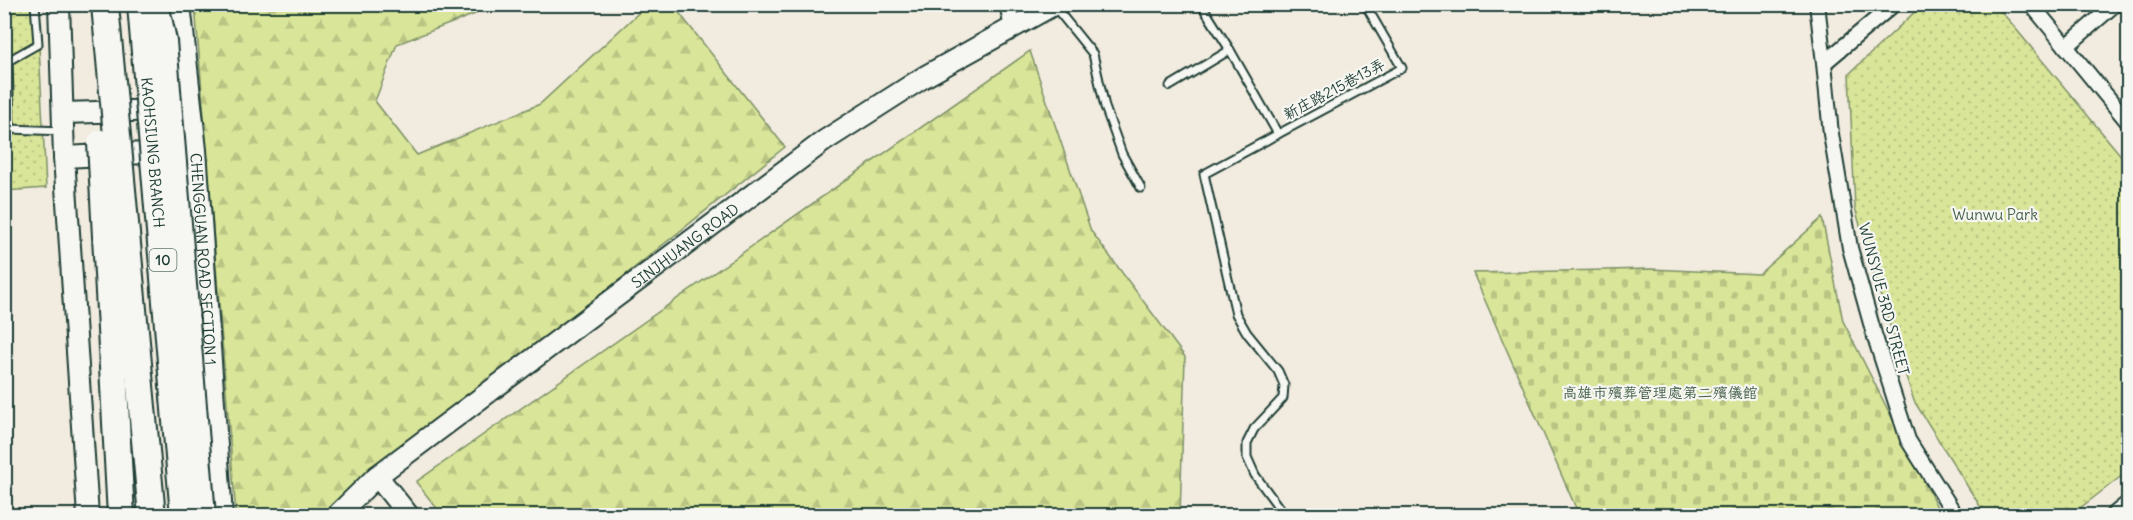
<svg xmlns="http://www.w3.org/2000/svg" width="2133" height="520" viewBox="0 0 2133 520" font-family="Delius,'LXGW WenKai TC',sans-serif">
<defs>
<pattern id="forest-firs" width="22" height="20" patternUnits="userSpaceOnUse" patternTransform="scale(1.5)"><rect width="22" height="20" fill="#d9e598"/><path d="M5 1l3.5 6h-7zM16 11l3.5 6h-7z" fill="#bac584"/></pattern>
<pattern id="cemetery-stones" width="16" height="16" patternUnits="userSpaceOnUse" patternTransform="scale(1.5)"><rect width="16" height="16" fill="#d9e598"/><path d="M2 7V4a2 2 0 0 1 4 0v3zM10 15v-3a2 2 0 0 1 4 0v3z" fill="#bac584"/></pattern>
<pattern id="park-dots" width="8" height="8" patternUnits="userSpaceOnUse" patternTransform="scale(1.5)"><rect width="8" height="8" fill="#d9e598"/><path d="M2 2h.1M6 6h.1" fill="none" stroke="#bac584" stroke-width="1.8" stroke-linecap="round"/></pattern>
</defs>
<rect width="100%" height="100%" fill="#f2ebdf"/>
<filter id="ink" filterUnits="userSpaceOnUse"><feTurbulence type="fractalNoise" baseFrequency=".0167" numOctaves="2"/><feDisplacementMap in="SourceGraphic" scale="12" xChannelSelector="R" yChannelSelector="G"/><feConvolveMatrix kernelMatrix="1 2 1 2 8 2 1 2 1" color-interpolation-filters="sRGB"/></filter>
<g filter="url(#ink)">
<g fill="url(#forest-firs)" stroke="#7c9166" stroke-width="1.5">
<path d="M195 5H482L475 14 397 44 375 101 417 155 540 104 647 5H673L785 147 326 515H236Z"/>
<path d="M1030 51 1091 231 1185 357 1180 515 443 516 416 482Z"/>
</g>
<path fill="url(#cemetery-stones)" stroke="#7c9166" stroke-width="1.5" d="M1822 218 1843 321 1941 515H1579L1473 273 1650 269 1759 274Z"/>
<g fill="url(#park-dots)" stroke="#7c9166" stroke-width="1.5">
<path d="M5 5H37L46 188 5 191Z"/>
<path d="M1922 5H1996L2128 164V471L2071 515H1987L1983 511 1914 401 1880 294 1855 208 1849 74Z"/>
</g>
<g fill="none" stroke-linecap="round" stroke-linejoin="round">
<g stroke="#1f3d34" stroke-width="11">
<g id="lane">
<path d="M1201 4 1230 50 1278 134 1204 174 1236 314 1247 333 1278 371 1284 385 1283 398 1254 429 1247 443V457L1255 475 1285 516"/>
<path d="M1055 7 1093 54 1105 107 1122 154 1141 188"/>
<path d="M1170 86 1230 50"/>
<path d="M10 129 8 61 38 44 35 4"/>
<path d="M1278 134 1402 68 1365 4"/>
<path d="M4 148 10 129 63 131"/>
</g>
</g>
<g stroke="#1f3d34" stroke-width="18">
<g id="street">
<path d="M1007 4 1012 28"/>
<path d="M1817 4 1824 63 1831 134 1850 248 1874 334 1908 440 1956 516"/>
<path d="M2031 4 2128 122"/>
<path d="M2066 47 2115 4"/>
<path d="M1824 63 1894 4"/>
<path d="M2112 516 2128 503"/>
</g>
</g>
<g stroke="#1f3d34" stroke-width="24">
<g id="secondary">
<path d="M59 4 64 157 88 516"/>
<path id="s1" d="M180 4 196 150 222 516"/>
<path d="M63 113 164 110"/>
<path d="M64 157 166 152"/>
<path d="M377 476 409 516"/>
<path id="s2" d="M336 516 377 476 824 141 924 77 1055 4"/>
</g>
</g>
<use href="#lane" stroke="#f6f6f2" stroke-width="7"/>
<use href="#street" stroke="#f6f6f2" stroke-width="14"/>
<use href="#secondary" stroke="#f6f6f2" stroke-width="20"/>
<g stroke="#1f3d34" stroke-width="30" stroke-linecap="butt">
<g id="highway-bridge">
<path d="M155 4 163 41 202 516"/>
<path d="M105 5 152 516"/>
<path id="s3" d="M141 5 184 516"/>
<path d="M101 143 121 516"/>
</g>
</g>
<use href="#highway-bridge" stroke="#f6f6f2" stroke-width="26"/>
</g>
</g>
<g text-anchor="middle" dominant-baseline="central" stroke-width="4.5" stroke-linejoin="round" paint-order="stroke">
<rect fill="#f6f6f2" stroke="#60746d" stroke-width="1.5" x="149.5" y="249" width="27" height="22" rx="4.5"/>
<g font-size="14" font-weight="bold" fill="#1f3d34">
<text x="163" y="260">10</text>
</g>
<g font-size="15" fill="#1f3d34" stroke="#f6f6f2">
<text transform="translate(1334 89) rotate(-28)">新庄路215巷13弄</text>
<text stroke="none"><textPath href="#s3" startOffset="148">KAOHSIUNG BRANCH</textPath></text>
<text stroke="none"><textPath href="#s2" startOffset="442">SINJHUANG ROAD</textPath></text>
<text stroke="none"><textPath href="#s1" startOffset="256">CHENGGUAN ROAD SECTION 1</textPath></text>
<text transform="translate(1884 299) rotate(75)">WUNSYUE 3RD STREET</text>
</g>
<g font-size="15" fill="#445f48" stroke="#f6f6f2">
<text x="1995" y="214">Wunwu Park</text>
<text x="1660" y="392">高雄市殯葬管理處第二殯儀館</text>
</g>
</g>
<rect width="2133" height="520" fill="none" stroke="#f6f6f2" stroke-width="24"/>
<rect x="12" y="12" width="2109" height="496" fill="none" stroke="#1f3d34" stroke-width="2" filter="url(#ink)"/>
</svg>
